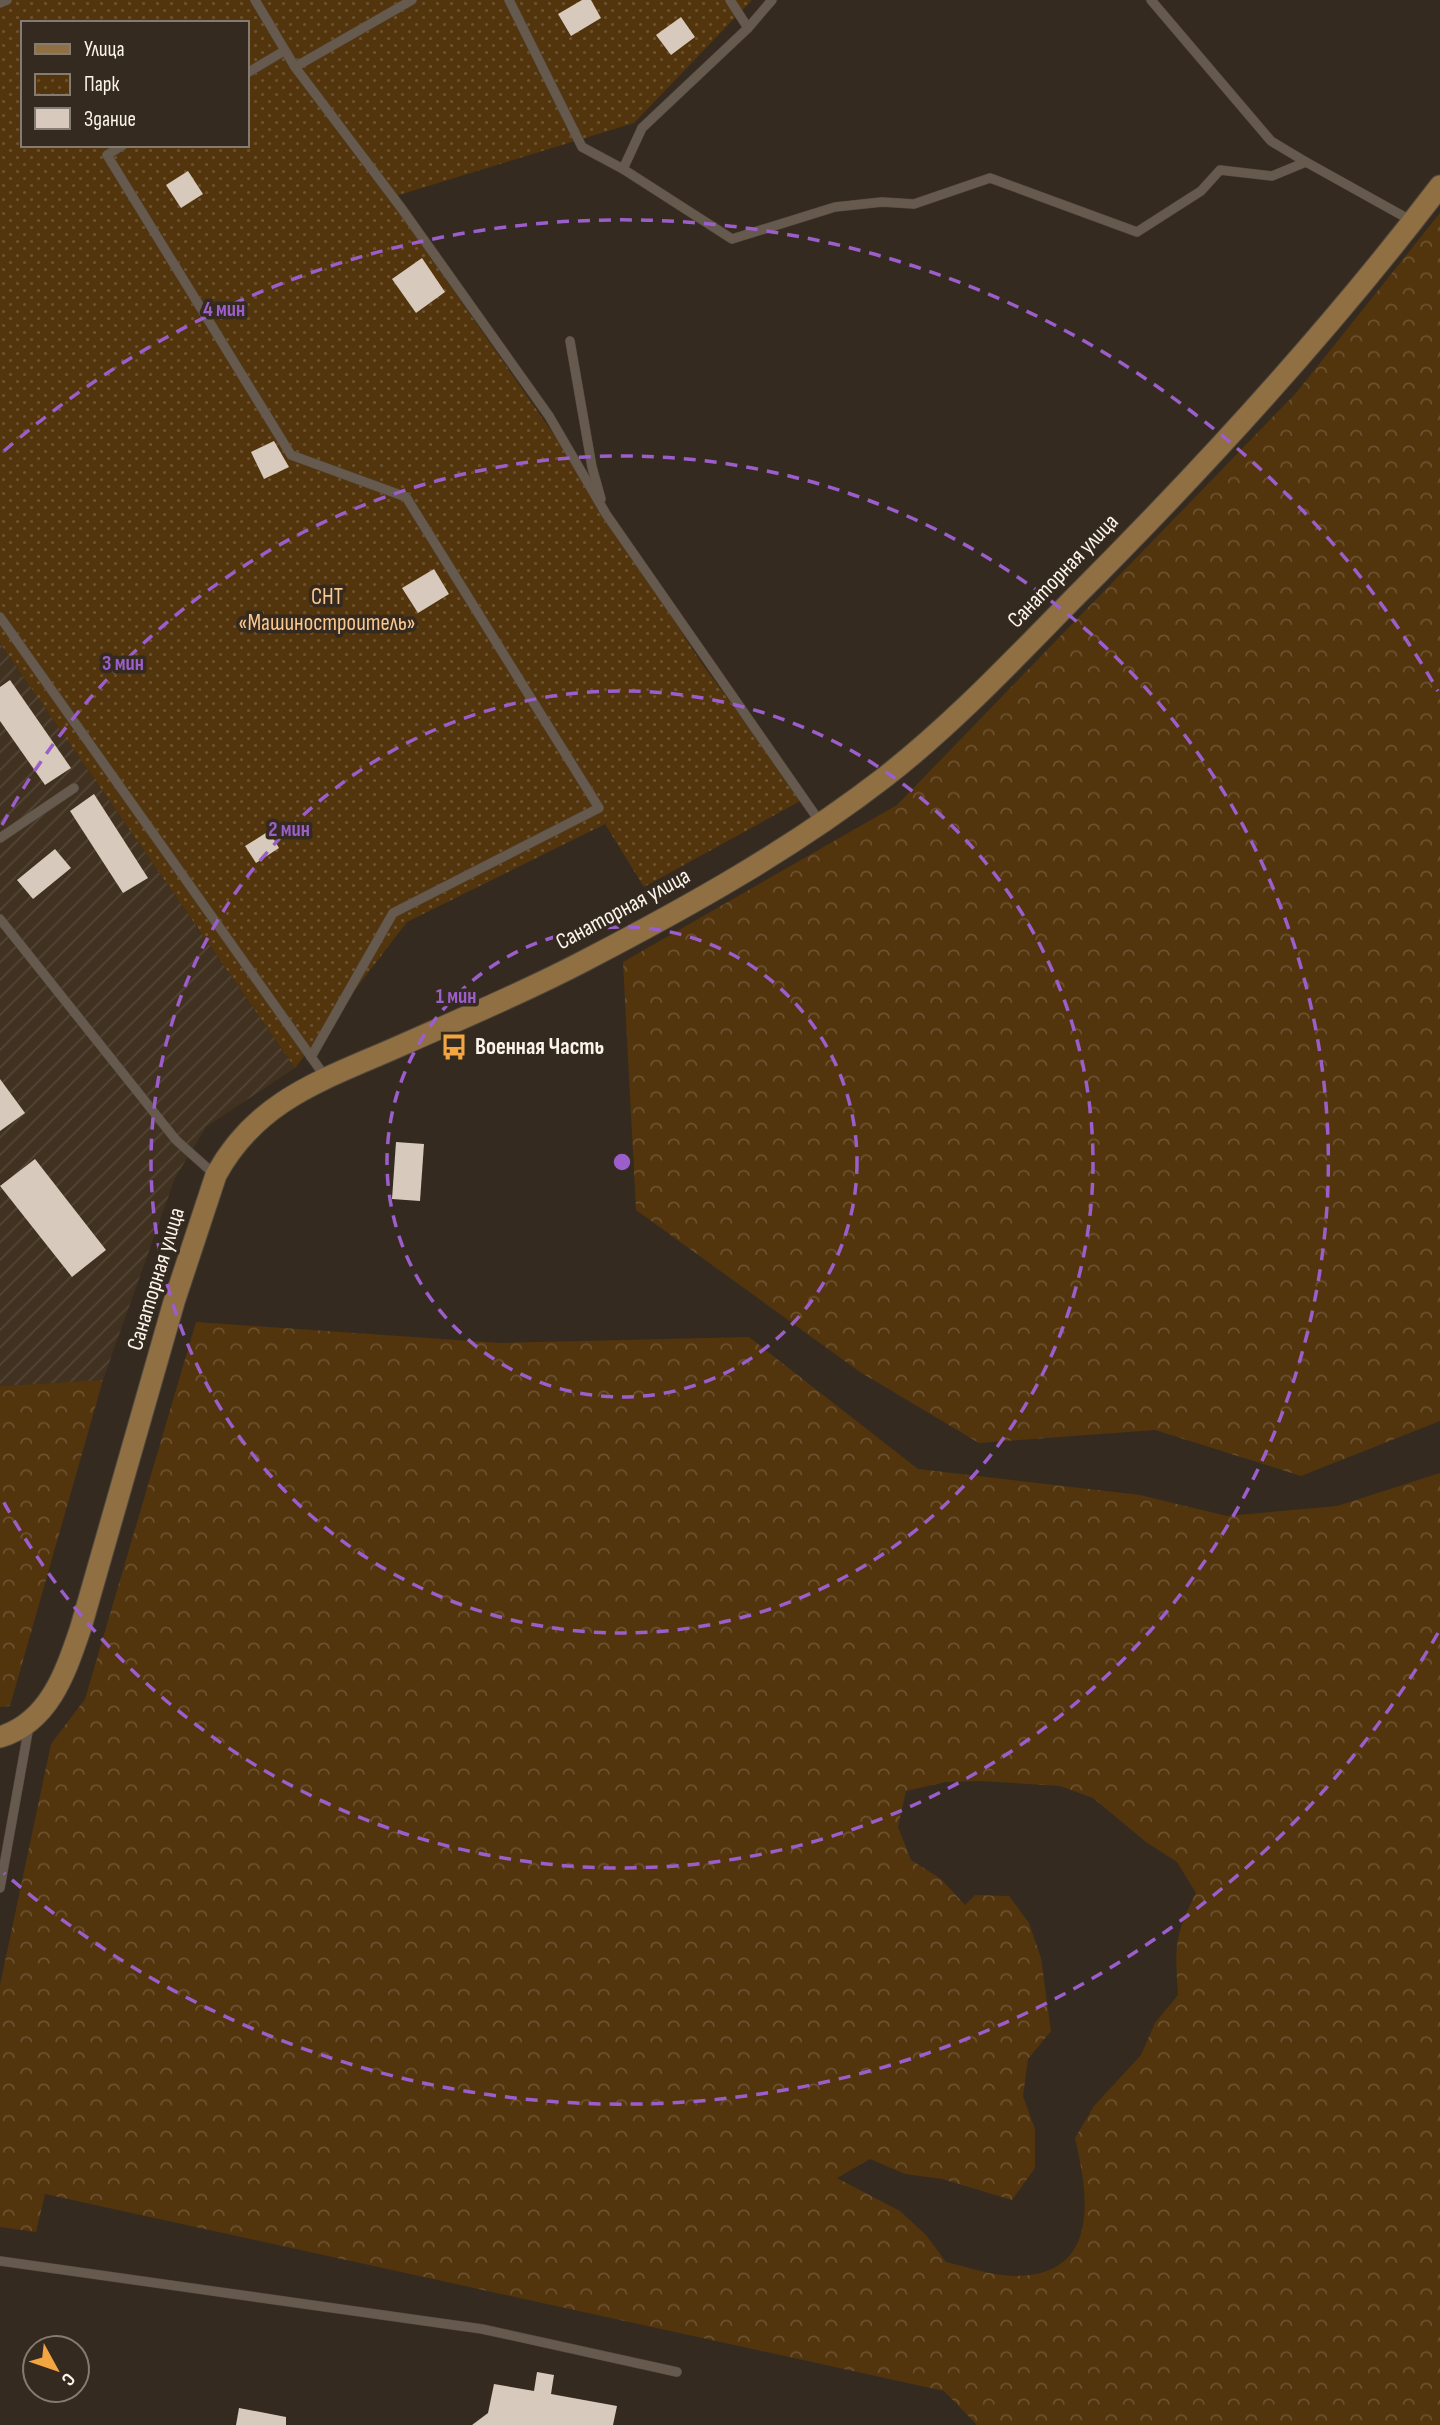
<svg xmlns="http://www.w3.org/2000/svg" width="1440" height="2425" viewBox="0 0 1440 2425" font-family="'Sofia Sans Condensed',sans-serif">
<defs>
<pattern id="industrial-furrows" width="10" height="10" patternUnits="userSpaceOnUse" patternTransform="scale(1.75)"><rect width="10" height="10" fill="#403120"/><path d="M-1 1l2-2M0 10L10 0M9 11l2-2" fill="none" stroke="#534536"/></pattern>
<pattern id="forest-crowns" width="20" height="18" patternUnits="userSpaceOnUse" patternTransform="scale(1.75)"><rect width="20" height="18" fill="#52340d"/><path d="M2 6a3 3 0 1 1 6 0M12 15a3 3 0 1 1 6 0" fill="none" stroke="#6c5230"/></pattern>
<pattern id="park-dots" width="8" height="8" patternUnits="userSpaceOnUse" patternTransform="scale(1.75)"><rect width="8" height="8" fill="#52340d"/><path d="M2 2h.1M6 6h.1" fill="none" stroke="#6c5230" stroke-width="1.8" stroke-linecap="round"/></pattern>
</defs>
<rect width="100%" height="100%" fill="#352a1f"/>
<path fill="url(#industrial-furrows)" d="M0 643 295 1068 206 1127 175 1178 103 1380 0 1386Z"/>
<g fill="url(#forest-crowns)" fill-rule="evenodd">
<path d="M1440 213V1421L1301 1476 1155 1430 979 1443 860 1372 636 1210 623 962 897 805 1296 393Z"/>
<path d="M196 1322 500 1343 749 1337 918 1469 1140 1495 1227 1516 1337 1506 1440 1473V2425H977L944 2391 45 2194 36 2232 0 2227V1985L51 1744 85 1699ZM982 1781 1060 1786 1093 1798 1146 1842 1177 1862 1196 1893C1174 1936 1175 1947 1178 1995L1155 2023 1141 2055 1094 2106 1075 2138C1089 2197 1100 2276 1015 2276 993 2276 968 2267 946 2262L926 2235 900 2211 837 2178 870 2159 905 2174 942 2179 1012 2200 1035 2168V2129L1023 2096 1028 2059 1051 2031 1041 1958 1029 1923 1009 1896 975 1895 965 1905 941 1879 911 1860 898 1827 906 1791 946 1782Z"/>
<path d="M103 1380 10 1706 0 1707V1386Z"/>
</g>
<path fill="url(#park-dots)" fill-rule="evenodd" d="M0 0H752L634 123 389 198 573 462 700 661 802 800 644 887 605 824 407 922 295 1068 0 643ZM23 23H247V145H23Z"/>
<g fill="#d7c9bb">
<path d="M582 0H591L601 18 571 36 558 14Z"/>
<path d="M681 17 695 37 671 55 656 35Z"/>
<path d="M188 171 203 194 181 208 166 185Z"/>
<path d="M422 258 445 292 416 313 392 279Z"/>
<path d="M274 441 289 467 264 479 251 452Z"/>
<path d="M434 569 449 594 418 613 402 588Z"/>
<path d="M10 680 71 768 45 785 0 721V687Z"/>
<path d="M94 794 148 878 123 893 70 811Z"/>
<path d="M269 831 279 848 256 863 245 846Z"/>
<path d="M55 849 71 868 33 899 17 880Z"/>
<path d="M0 1079 25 1113 0 1131Z"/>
<path d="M396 1142 424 1144 420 1201 392 1199Z"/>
<path d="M35 1159 106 1250 72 1277 0 1186Z"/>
<path d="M537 2372 554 2375 551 2394 617 2406 613 2425H472L488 2413 494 2384 534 2391Z"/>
<path d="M239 2408 286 2417V2425H236Z"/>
</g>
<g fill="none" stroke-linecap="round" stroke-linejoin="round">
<g stroke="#52493f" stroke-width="10">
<g id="lane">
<path d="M255 0 295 67 402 209 549 416 606 514 820 822"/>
<path d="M509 0 582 147 623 169 732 239 835 207 882 202 914 204 990 178 1137 232 1201 191 1220 170 1272 176 1306 162 1412 221"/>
<path d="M1151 0 1271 141 1306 162"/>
<path d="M0 3 7 0"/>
<path d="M748 28 772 0"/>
<path d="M295 67 412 0"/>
<path d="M247 73 284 51"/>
<path d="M123 145 107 155 291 455 406 497 599 808 393 913 311 1057"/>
<path d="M623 169 642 128 748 28 730 0"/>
<path d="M570 341 592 467 601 499"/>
<path d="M0 617 326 1078"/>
<path d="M0 838 74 788"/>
<path d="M0 919 176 1140 214 1174"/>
<path d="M0 1888 29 1726"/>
<path d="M0 2261 482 2329 677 2372"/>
</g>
</g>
<g stroke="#52493f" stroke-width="23">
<path id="secondary" d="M0 1737C50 1722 66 1671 81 1627L174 1302 216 1175C258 1098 326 1079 402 1045 463 1018 525 992 584 961 688 907 792 849 885 777 953 724 1012 661 1072 600 1202 470 1328 333 1440 186"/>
</g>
<use href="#lane" stroke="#655a4d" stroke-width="9"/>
<use href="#secondary" stroke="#906f43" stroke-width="21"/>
</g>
<g fill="none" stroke="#9b5eca" stroke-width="3.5" stroke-dasharray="12 9">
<circle cx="622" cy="1162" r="235"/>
<circle cx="622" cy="1162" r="471"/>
<path d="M2 825A706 706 0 1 1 2 1499"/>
<path d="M1438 1633A942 942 0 0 1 4 1873M4 451A942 942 0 0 1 1438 691"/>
</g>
<defs>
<g id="bus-bare" transform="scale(2.1)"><path d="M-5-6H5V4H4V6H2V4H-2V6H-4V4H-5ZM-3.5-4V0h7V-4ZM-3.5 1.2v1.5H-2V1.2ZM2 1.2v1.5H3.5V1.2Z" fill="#f2a541" stroke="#352a1f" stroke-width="2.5" paint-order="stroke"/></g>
</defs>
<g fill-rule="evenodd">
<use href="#bus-bare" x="454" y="1047"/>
</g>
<g text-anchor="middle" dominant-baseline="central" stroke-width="7" stroke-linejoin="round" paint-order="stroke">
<g font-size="23" fill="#fbf4ec" stroke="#352a1f">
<text transform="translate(1063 571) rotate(-46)">Санаторная улица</text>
<text transform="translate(623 909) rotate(-28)">Санаторная улица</text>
<text transform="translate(156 1279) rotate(-73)">Санаторная улица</text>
</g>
<g font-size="23" fill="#fbc88f" stroke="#352a1f">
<text x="327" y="597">СНТ<tspan x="327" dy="26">«Машиностроитель»</tspan></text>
</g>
<g font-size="23" font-weight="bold" fill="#fbf4ec" stroke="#352a1f" text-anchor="start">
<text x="475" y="1047">Военная Часть</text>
</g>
</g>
<circle cx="622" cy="1162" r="10" fill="#9b5eca" stroke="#352a1f" stroke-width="3.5"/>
<g font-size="21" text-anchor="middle" font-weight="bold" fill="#9b5eca" stroke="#352a1f" stroke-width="7" stroke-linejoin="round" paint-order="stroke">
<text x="224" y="316">4 мин</text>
<text x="123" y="670">3 мин</text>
<text x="289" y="836">2 мин</text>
<text x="456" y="1003">1 мин</text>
</g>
<rect x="21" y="21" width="228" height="126" fill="#352a1f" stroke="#847b71" stroke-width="2"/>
<rect x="35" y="44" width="35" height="10" fill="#906f43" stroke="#847b71" stroke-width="2"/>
<text x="84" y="56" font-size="21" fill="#fbf4ec">Улица</text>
<rect x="35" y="74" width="35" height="21" fill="url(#park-dots)" stroke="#847b71" stroke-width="2"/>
<text x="84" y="91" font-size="21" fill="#fbf4ec">Парк</text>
<rect x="35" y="108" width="35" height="21" fill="#d7c9bb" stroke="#847b71" stroke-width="2"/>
<text x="84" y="126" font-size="21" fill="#fbf4ec">Здание</text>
<g transform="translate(56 2369) rotate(130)"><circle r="33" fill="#352a1f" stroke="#847b71" stroke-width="2"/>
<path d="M0-5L12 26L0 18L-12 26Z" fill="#f2a541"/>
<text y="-10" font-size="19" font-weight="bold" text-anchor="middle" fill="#fbf4ec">С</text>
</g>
</svg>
